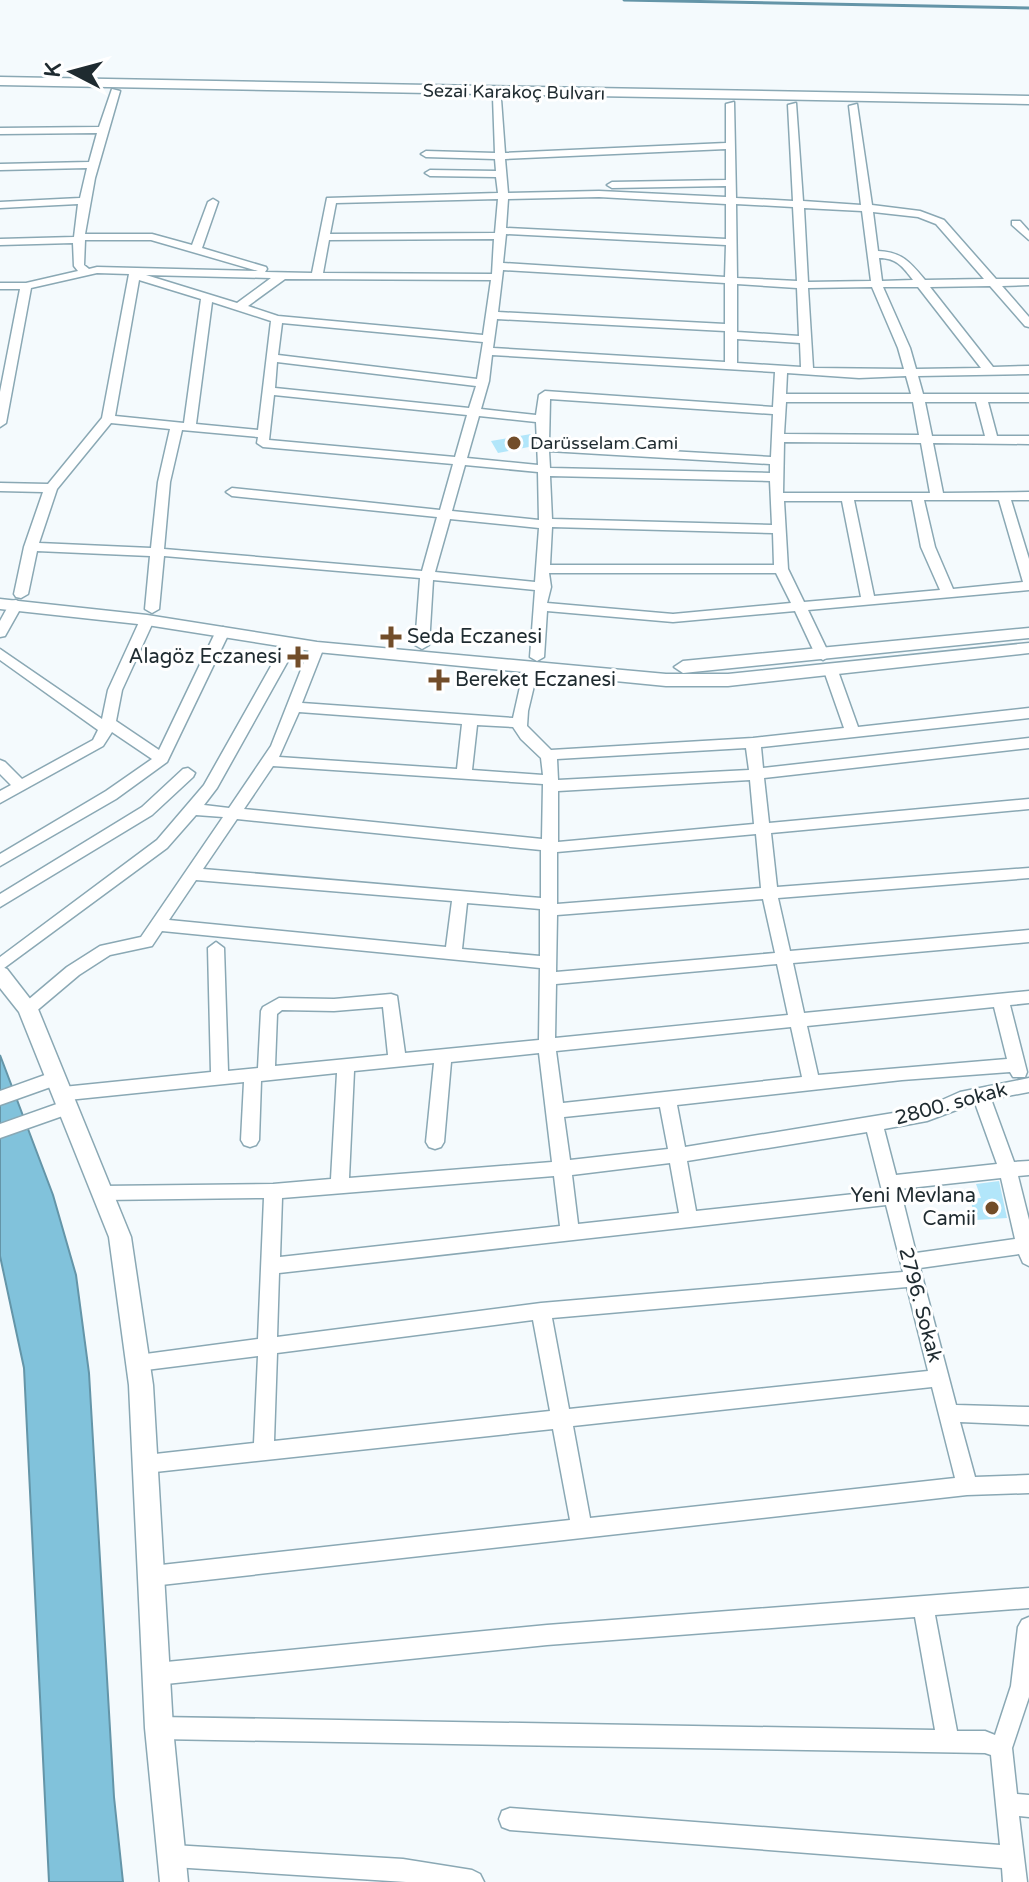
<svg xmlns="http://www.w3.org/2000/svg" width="1029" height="1882" viewBox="0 0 1029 1882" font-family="'Varela Round',sans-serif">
<rect width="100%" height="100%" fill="#f4fafd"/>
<path fill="#81c2db" stroke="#6495a8" stroke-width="2" d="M0 1055 53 1195 76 1275 89 1373 114 1797 123 1882H49L24 1368 0 1256Z"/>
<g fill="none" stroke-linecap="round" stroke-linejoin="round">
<path stroke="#6495a8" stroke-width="3" d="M624 0 1029 8"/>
</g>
<g fill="#b2e6fa">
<path d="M531 434 534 446 498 453 491 441Z"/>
<path d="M999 1181 1007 1218 976 1220 970 1199 981 1198 976 1184Z"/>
</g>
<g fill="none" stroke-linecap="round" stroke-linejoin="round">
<g stroke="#8aa8b4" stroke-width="3">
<g id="minor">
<path d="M112 89 120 91 95 178 85 234H152L192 245 208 202 213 199 218 202 202 248 266 267 267 269 265 272 312 273 327 198 498 193 496 177 430 176 425 173 430 170 496 171 495 159 426 157 421 154 426 151 495 153 493 97 501 99 505 153 726 143V104L734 102 736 198 793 201 788 105 796 103 803 201 861 205 849 106 857 104 872 205 920 211 944 220 996 279H1029V285L1002 286 1029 317V327L1025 326 990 286 930 287 993 367 1029 366V374L918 376 923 394H1029V402H988L997 436H1029V444L933 443 943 493 1029 492V500H1011L1029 559V590L808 610 830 656 823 660 816 656 795 611 673 622 547 611 544 657 537 661 530 657 535 590 433 580 429 645 422 649 415 645 420 578 164 556 159 609 152 613 145 609 150 556 37 551 28 594 21 598 16 597 14 594 24 547 43 492 0 491V483L48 484 102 418 129 274 97 273 31 288 6 423 0 427V392L20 289H0V283H26L78 271 74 266 73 243 0 245V239L74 237 78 204 0 208V202L80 198 87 168 0 170V164L89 162 97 133 0 134V128L99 127ZM726 149V180L612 182 607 185 612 188 726 186V197L599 191 508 193 505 159ZM599 197 726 204V239L506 228 508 199ZM498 199 495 233 330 234 336 203ZM736 204 793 207 797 281 737 278ZM804 208 862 211 871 281 808 282ZM873 212 918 217 936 224 984 279 925 280C910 262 902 252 878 251ZM506 234 726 245 725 277 503 263ZM494 239 492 274 323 273 329 240ZM85 240H151L258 271 97 267 89 269 84 265ZM879 258C897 258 903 267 913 280L882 281ZM503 270 725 283V324L498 312ZM146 275 271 278 237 303ZM285 279 491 280 483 335 278 316 248 306ZM139 280 201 299 184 423 115 416ZM737 284 797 288 799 336 737 332ZM872 287 898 348 904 369 813 368 808 288ZM883 287H918L981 368 916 369 910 348ZM212 302 271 321 258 430 196 424ZM497 319 725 331V362L493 348ZM282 323 483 342 477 379 278 355ZM737 339 800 343 801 367 737 363ZM492 355 775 372 773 407 545 391 539 395 536 415 481 409 489 381ZM277 362 476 386 469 408 275 388ZM787 373 859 378 906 376 911 394H786ZM274 395 467 415 455 457 269 440ZM550 399 773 414 771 457 549 444ZM786 402H913L919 435 784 434ZM925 402H976L985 436H932ZM479 416 536 422 538 465 467 458ZM111 423 170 429 158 482 151 548 39 543 57 489ZM182 430 258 437 257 443 263 447 453 464 440 510 232 488 226 492 232 496 437 517 422 571 164 549 170 482ZM784 442 921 443 930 493H783ZM549 451 770 464V473L550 468ZM465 465 538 472 539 520 452 511ZM550 476 770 481 772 525 552 519ZM854 500H912L921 547 940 590 874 596ZM924 500H999L1023 582 953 589 935 547ZM784 501H842L861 597 804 602 788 569ZM450 519 539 528 535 582 435 572ZM552 527 773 533 774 565H550ZM549 573H776L791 603 673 614 547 603 551 587Z"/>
<path d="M1012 221H1020L1029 231V240L1012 225Z"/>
<path d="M16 600 23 604 5 636 0 637V621L11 601Z"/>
<path d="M147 616 154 620 122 690 116 721 159 750 216 631 223 627 230 631 167 762 116 799 0 866V854L106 791 152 759 112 732 103 746 0 803V791L11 785 0 774V760L5 762 22 779 93 740 98 730 0 660V649L102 719 108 690 140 620Z"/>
<path d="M291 639 298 643 217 788 204 805 229 808 271 746 310 647 317 643 324 647 302 703 513 718 524 669 531 665 536 666 538 669 528 711 527 726 551 750 753 738 844 728 824 671 831 667 838 671 858 727 1029 708V718L761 747 763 768 1029 738V748L764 778 769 823 1029 799V809L771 833 777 887 1029 868V878L778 898 790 951 1029 930V942L793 963 804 1013 1029 991V1003L1010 1005 1027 1072 1025 1077H1013L1010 1072 902 1080 677 1105 685 1147 924 1108 960 1092 1029 1078V1092L991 1099 1014 1162 1029 1161V1175L1018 1176 1029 1220V1266L1023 1263 1019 1254 920 1268 956 1405 1029 1407V1425L960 1422 975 1477 1029 1475V1493L967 1495 152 1586 145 1583 142 1576 145 1569 152 1566 570 1520 553 1429 146 1473 139 1470 136 1464 139 1458 146 1455 254 1443 258 1356 138 1371 131 1369 128 1363 131 1357 138 1355 258 1339 264 1198 102 1200 96 1198 93 1193 96 1188 102 1186 273 1184 331 1179 337 1073 261 1081 259 1140 256 1145 250 1147 244 1145 241 1140 244 1082 68 1100 74 1102 77 1107 74 1112 0 1138V1124L68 1100 57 1099 54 1094 57 1089 63 1087 211 1072 208 948 216 942 224 948 228 1071 258 1068 261 1011 263 1007 279 998 334 999 391 994 397 996 405 1053 539 1040 540 968 162 931 152 946 110 955 79 975 34 1013H22L20 1009 22 1005 67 967 100 946 141 937 223 817 196 815 167 848 0 971V957L157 840 204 785 284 643ZM299 712 462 724 457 769 279 757ZM477 725 513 727 521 739 541 758 543 775 472 770ZM746 748 749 770 558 780 557 759ZM273 766 543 784 542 839 244 809ZM750 780 754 824 558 842V791ZM237 819 541 850V898L203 869ZM756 834 761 888 557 904V852ZM196 880 452 901 446 947 169 920ZM763 899 775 953 556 972 557 915ZM467 903 540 909V956L462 949ZM777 964 788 1015 555 1038 556 984ZM383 1007 388 1055 275 1066 277 1014 282 1010 334 1011ZM994 1007 1007 1059 818 1075 807 1026ZM791 1027 802 1077 563 1103 556 1051ZM539 1053 552 1162 349 1178 354 1071 434 1063 426 1142 429 1147 435 1149 441 1147 444 1142 451 1062ZM975 1103 997 1164 896 1175 884 1129 927 1121ZM660 1107 668 1149 570 1160 564 1117ZM867 1132 882 1191 696 1211 687 1161ZM670 1163 679 1213 578 1224 572 1175ZM554 1176 560 1226 280 1257 282 1198ZM1001 1178 1015 1239 916 1253 900 1189ZM886 1205 903 1272 541 1303 277 1337 279 1273ZM907 1287 928 1371 569 1409 552 1318ZM533 1320 550 1411 274 1441 277 1353ZM932 1387 955 1478 590 1518 573 1426Z"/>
<path d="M188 768 195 773 193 777 152 815 0 907V894L142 807 183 769Z"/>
<path d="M56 1071 62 1073 65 1078 62 1083 0 1105V1091Z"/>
<path d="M1029 1588V1608L935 1615 957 1731H985L995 1735 1011 1686 1018 1627 1022 1620 1029 1617V1697L1012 1748 1017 1794 1029 1795V1817L1019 1816 1027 1882H1003L1002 1868 510 1830 502 1827 499 1819 502 1811 510 1808 1000 1845 991 1755 985 1753 159 1739 151 1736 148 1728 151 1720 159 1717 935 1730 915 1617 547 1645 156 1685 148 1681 145 1674 148 1667 156 1663 547 1625Z"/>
<path d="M173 1845 403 1859 472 1870 480 1874 484 1882H406L173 1867 165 1864 162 1856 165 1848Z"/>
</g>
</g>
<g stroke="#8aa8b4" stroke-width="3">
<g id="major">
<path d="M0 77 1029 96V104L0 85Z"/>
<path d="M0 599 147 615 317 642 666 674H728L1029 643V653L728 686H666L317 652 147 625 0 609Z"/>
<path d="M1029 628V638L683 673 674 667 683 661Z"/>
<path d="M0 966 7 969 38 1009 131 1237 153 1385 173 1728 188 1882H160L145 1728 129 1385 109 1237 19 1012 0 988Z"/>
</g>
</g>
<use href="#minor" fill="#fff" fill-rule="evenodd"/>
<use href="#major" fill="#fff" fill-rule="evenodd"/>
</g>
<g fill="#724d29" stroke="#fff" stroke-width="3">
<circle cx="514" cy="443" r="8"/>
<path d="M387 625h8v8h8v8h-8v8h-8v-8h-8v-8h8z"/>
<path d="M294 645h8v8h8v8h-8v8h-8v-8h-8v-8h8z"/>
<path d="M435 668h8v8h8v8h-8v8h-8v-8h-8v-8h8z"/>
<circle cx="992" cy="1208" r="8"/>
</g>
<g text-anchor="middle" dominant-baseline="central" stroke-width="6" stroke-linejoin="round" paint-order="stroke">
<g font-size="18" fill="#1f2b30" stroke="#fff">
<text transform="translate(514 92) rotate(1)">Sezai Karakoç Bulvarı</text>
</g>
<g font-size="18" fill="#1f2b30" stroke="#fff" text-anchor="start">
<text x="530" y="443">Darüsselam Cami</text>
</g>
<g font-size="20" fill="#1f2b30" stroke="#fff" text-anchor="start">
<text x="407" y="637">Seda Eczanesi</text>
<text x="282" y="657" text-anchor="end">Alagöz Eczanesi</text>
<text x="455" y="680">Bereket Eczanesi</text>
<text x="976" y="1196" text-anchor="end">Yeni Mevlana<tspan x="976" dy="23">Camii</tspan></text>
</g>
<g font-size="20" fill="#1f2b30" stroke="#fff">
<text transform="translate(951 1104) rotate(-15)">2800. sokak</text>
<text transform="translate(920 1305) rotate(75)">2796. Sokak</text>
</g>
</g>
<g transform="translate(72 72) rotate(276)" stroke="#ffffff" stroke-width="6" paint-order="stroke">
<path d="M0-6L14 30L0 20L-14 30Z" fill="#1f2b30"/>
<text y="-12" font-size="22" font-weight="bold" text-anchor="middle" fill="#1f2b30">K</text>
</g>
</svg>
